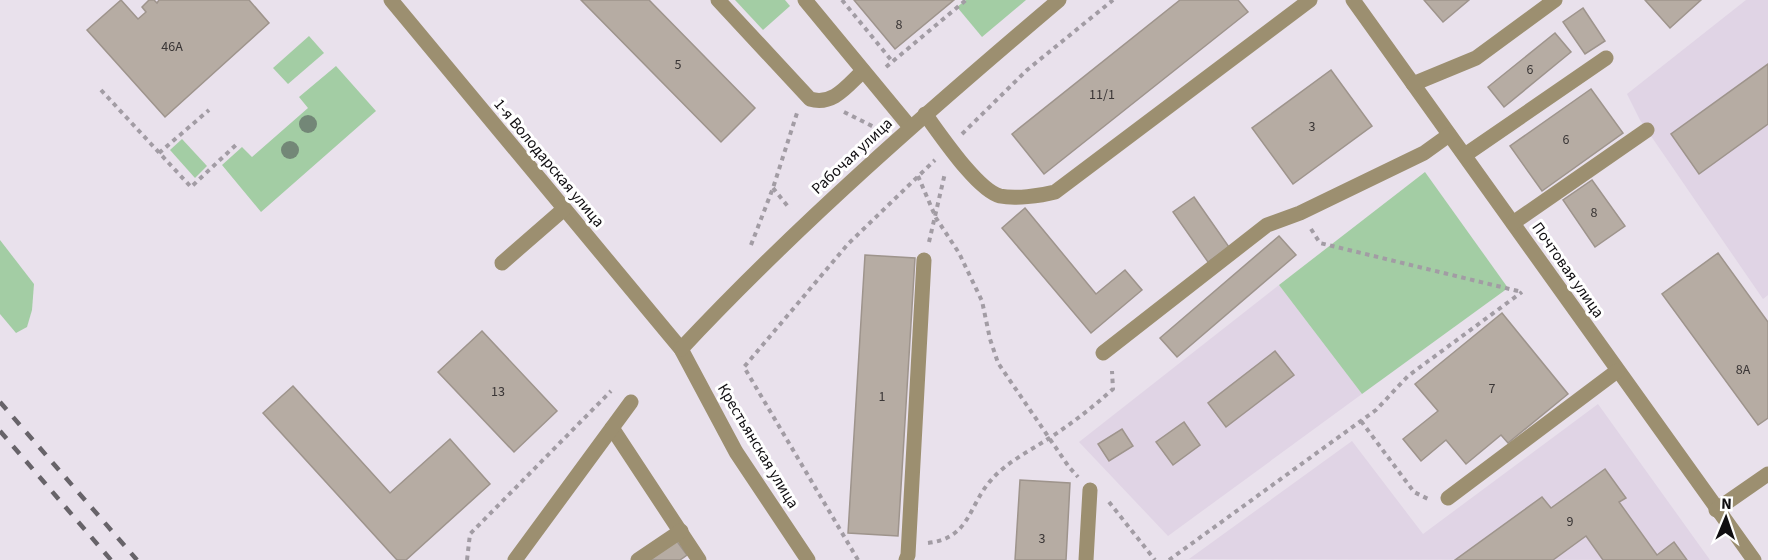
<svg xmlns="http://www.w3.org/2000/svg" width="1768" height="560" viewBox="0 0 1768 560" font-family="'Source Sans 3',sans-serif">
<rect width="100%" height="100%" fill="#e9e1ec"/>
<g fill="#e0d4e5">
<path d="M1746 0H1768V295L1763 299 1640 120 1627 94Z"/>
<path d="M1279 285 1362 394 1168 536 1079 442Z"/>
<path d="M1598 404 1710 560 1189 559 1352 441 1423 534Z"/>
</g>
<g fill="#a3cda4">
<path d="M735 0H785L790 6 763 30Z"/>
<path d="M966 0H1026L982 37 957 7Z"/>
<path d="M309 36 324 53 288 84 273 68Z"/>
<path d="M336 66 376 111 261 212 222 165 242 147 252 157 308 108 299 97Z"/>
<path d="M182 139 207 166 195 178 170 150Z"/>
<path d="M1425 172 1508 288 1362 394 1279 285Z"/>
<path d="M0 240 34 284 32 310 27 327 16 333 0 314Z"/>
</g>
<g fill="#b6aca3" stroke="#9e948c" stroke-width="1.5">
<path d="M121 0 138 19 146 12 142 7 149 0H154L157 3 159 0H249L269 23 165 117 87 30Z"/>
<path d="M581 0H649L755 108 721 142Z"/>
<path d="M854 0H954L895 49Z"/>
<path d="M1180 0H1238L1248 12 1044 174 1012 134Z"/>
<path d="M1424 0H1469L1443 22Z"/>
<path d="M1645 0H1701L1670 28Z"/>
<path d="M1583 8 1605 41 1585 54 1563 22Z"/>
<path d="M1555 33 1571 52 1504 107 1488 87Z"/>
<path d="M1768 64V124L1699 174 1671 134Z"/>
<path d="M1331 70 1372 126 1293 184 1252 128Z"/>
<path d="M1591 89 1623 133 1542 191 1510 146Z"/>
<path d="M1592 180 1625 226 1595 247 1563 200Z"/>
<path d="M1194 197 1229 247 1208 262 1173 212Z"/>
<path d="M1025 208 1096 294 1125 270 1142 290 1091 333 1002 228Z"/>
<path d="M1279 236 1296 255 1177 357 1160 338Z"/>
<path d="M1718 253 1768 322V418L1758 425 1662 294Z"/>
<path d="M865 255 915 258 898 536 848 533Z"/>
<path d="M1502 313 1568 394 1508 443 1501 435 1466 464 1446 440 1421 461 1403 439 1438 411 1415 384Z"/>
<path d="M482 331 557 411 514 452 438 372Z"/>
<path d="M1275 351 1294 375 1226 427 1208 403Z"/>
<path d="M293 386 390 493 450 439 490 484 406 560H397L263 413Z"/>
<path d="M1184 422 1200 445 1173 465 1156 442Z"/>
<path d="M1122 429 1133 446 1109 461 1098 444Z"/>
<path d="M1605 469 1626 498 1619 502 1657 555 1674 542 1687 560H1603L1586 536 1553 560H1455L1542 497 1551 508Z"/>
<path d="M1020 480 1070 483 1066 560H1015Z"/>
<path d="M676 540 687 555 680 560H647Z"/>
</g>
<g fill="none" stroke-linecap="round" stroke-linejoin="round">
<g stroke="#a29ca4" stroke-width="4" stroke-dasharray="4.5 4.5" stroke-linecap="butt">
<path d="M842 0 892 61"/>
<path d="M886 67 966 0"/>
<path d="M101 90 191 187 238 143"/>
<path d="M844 112 876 128"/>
<path d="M962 134 1027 70 1113 0"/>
<path d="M159 153 209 110"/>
<path d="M918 176 936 218 959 253 982 301 990 339 998 363 1069 467 1078 477"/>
<path d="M773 188 790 209"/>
<path d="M1311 229 1320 243 1522 292"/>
<path d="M929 242 945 173"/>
<path d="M751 245 773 188 797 113"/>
<path d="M1361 421 1414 492 1428 499"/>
<path d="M1109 502 1155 560"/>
<path d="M928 543C971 538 968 505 992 479 1006 463 1029 451 1048 439 1071 424 1092 408 1113 389L1112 371"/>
<path d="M467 560 470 534 611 391"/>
<path d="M858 560 744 367 848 244 935 160"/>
<path d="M1169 560 1376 410 1408 376 1522 292"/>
</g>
<g stroke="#9c8f70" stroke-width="15">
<path d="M391 0 681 349 736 452 808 560"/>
<path d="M718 0 810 99C833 106 847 86 863 71"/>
<path d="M805 0 910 127"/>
<path d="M1353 0 1754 560"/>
<path d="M1413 84 1476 58 1555 0"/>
<path d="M925 114C940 134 977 190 1000 196 1015 199 1040 196 1055 192L1310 0"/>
<path d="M1465 155 1606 58"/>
<path d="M1513 223 1647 130"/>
<path d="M502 263 564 209"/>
<path d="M681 349C798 224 928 111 1059 0"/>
<path d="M1103 353 1267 225 1300 213 1424 153 1449 135"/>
<path d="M612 428 699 560"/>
<path d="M1448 498 1617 371"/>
<path d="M1716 510 1768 474"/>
<path d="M515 560 631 402"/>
<path d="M638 560 681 531"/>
<path d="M906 560 908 555 924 260"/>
<path d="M1086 560 1090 490"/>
</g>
<g stroke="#676369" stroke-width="4.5" stroke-dasharray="10 10" stroke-linecap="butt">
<path d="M0 402 137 560"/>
<path d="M0 431 111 560"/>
</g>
</g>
<g fill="#738777">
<circle cx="308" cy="124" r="9"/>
<circle cx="290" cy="150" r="9"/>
</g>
<g text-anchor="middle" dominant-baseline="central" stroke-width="6" stroke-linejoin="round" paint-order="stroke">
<g font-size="14" fill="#3a3636">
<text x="899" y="25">8</text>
<text x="172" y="47">46А</text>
<text x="678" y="65">5</text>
<text x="1530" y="70">6</text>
<text x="1102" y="95">11/1</text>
<text x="1312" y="127">3</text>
<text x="1566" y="140">6</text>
<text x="1594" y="213">8</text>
<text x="1743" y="370">8А</text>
<text x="1492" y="389">7</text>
<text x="498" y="392">13</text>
<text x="882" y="397">1</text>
<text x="1570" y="522">9</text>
<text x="1042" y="539">3</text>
</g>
<g font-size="16" fill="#100e11" stroke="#fff">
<text transform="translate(852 156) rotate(-43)">Рабочая улица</text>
<text transform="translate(549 163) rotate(50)">1-я Володарская улица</text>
<text transform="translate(1568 270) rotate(55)">Почтовая улица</text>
<text transform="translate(758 446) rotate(59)">Крестьянская улица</text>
</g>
</g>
<g transform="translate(1726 518) rotate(2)" stroke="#ffffff" stroke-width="4.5" paint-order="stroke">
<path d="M0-4.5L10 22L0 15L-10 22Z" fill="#100e11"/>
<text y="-9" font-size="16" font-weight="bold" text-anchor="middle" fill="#100e11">N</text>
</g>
</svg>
